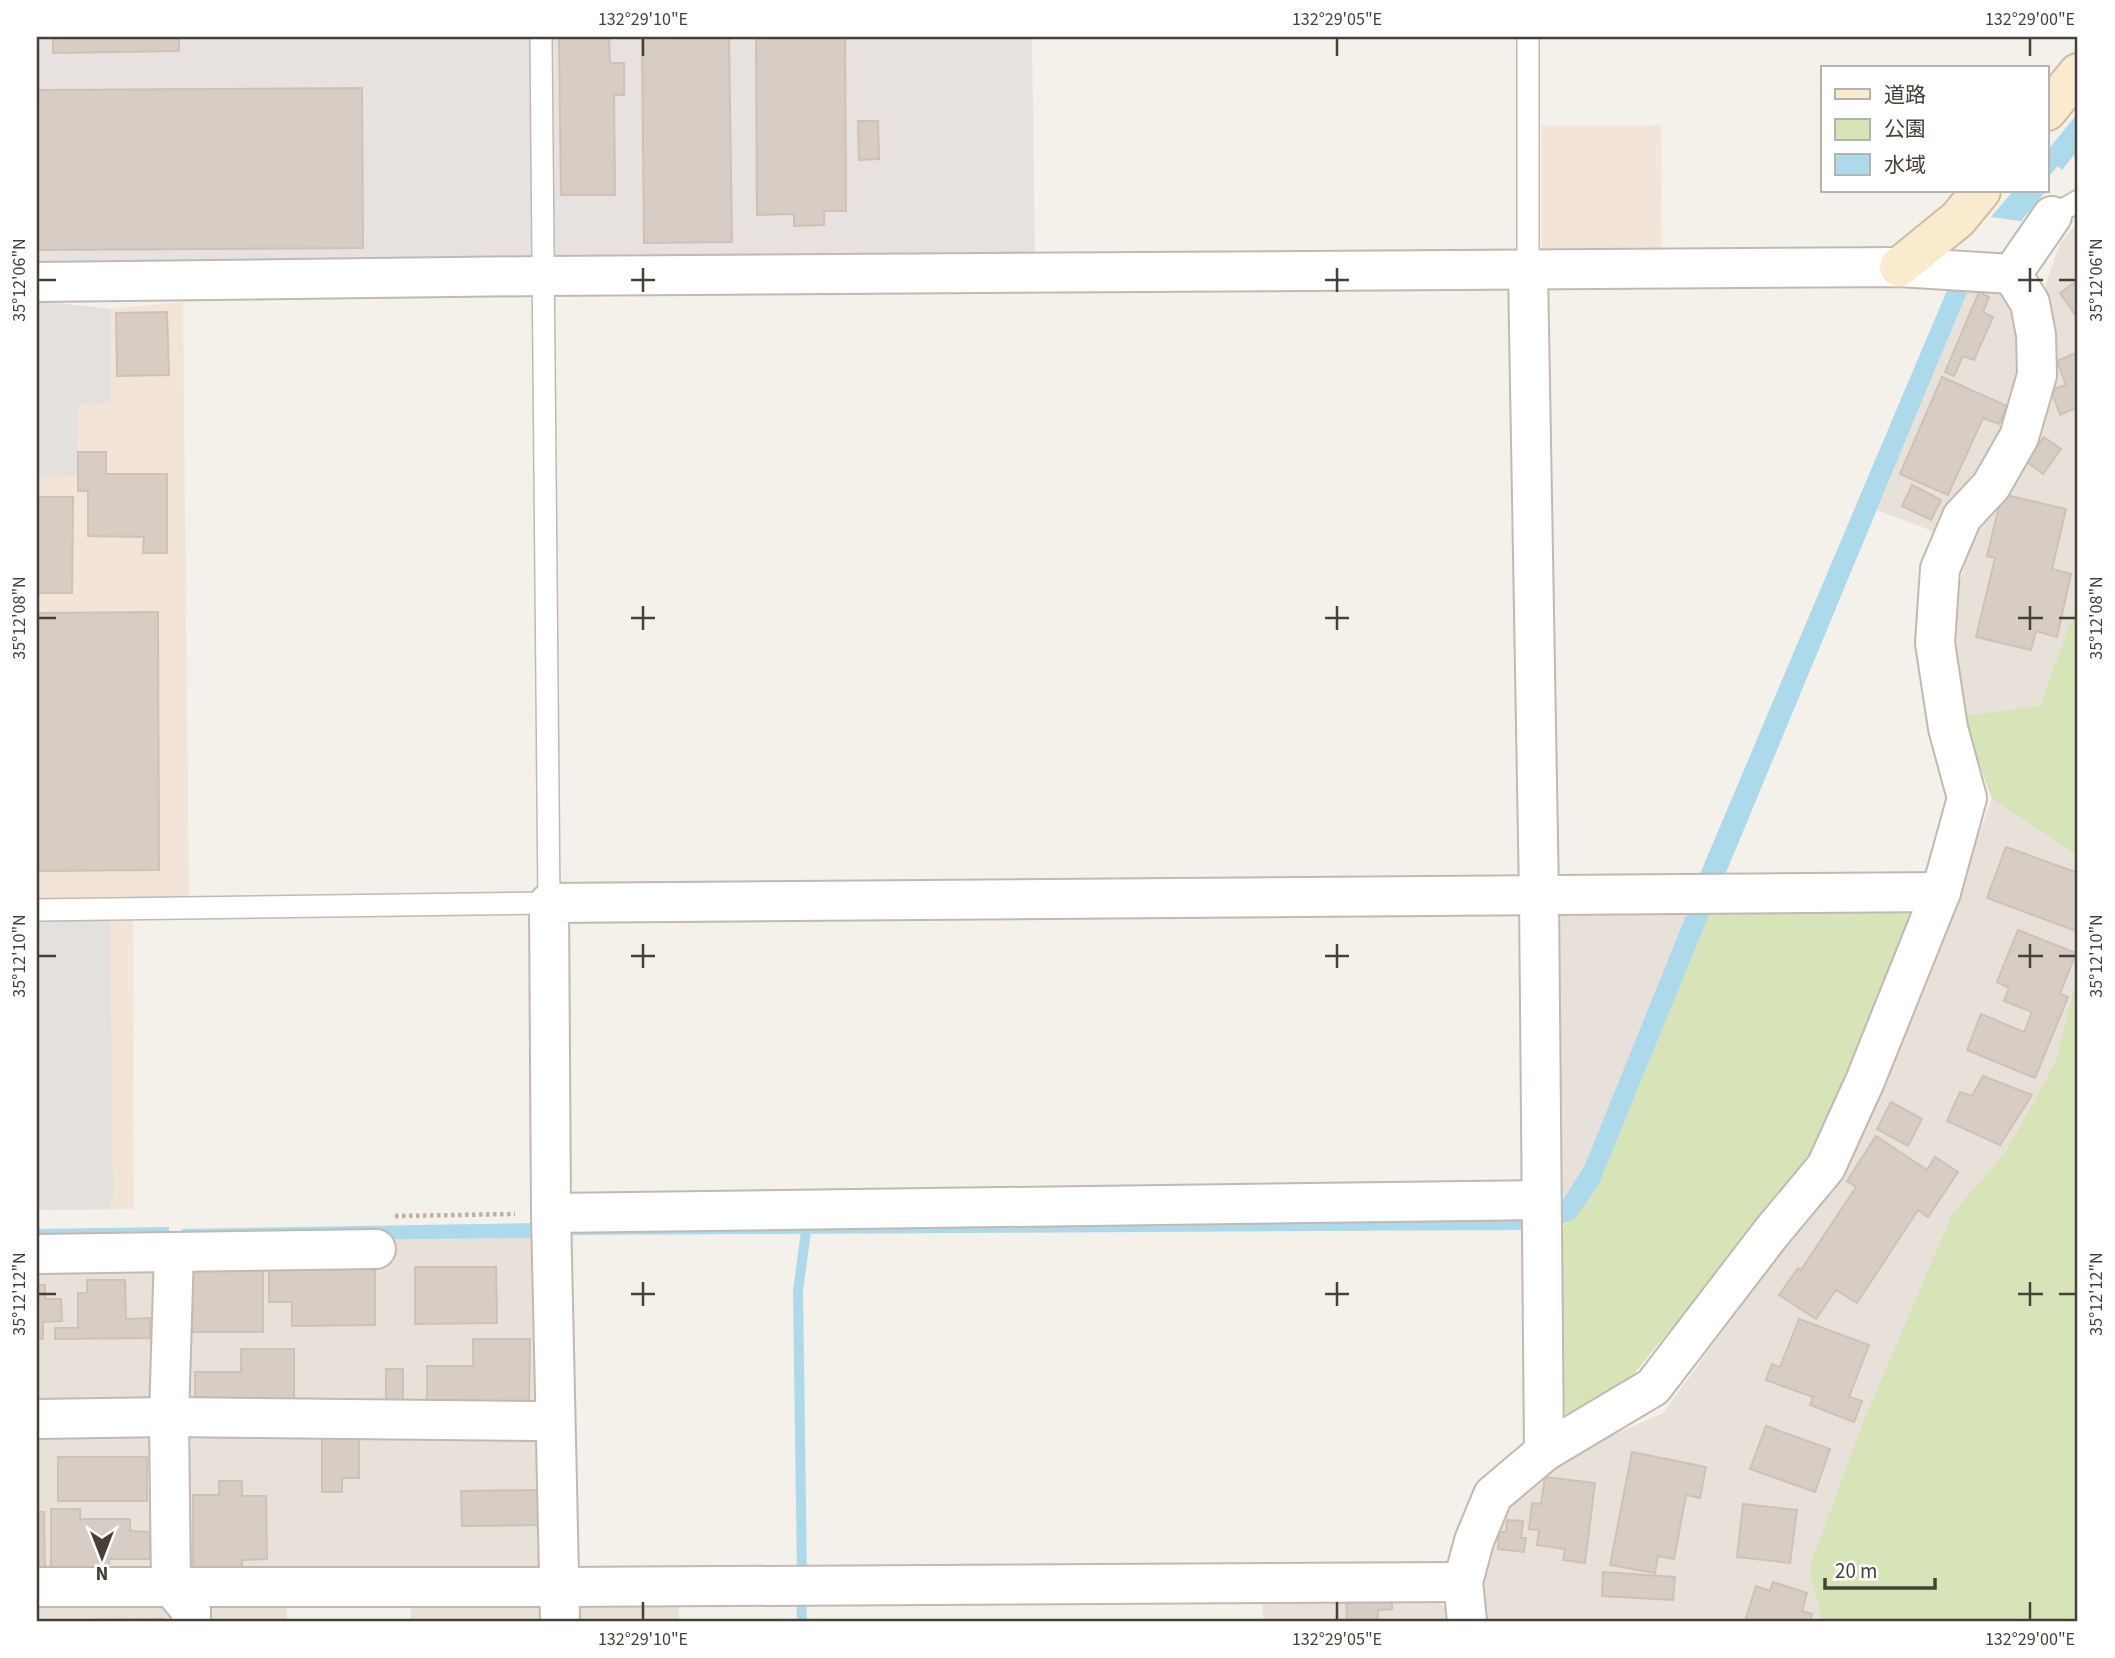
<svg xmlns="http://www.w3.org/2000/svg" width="2115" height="1658" viewBox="0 0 2115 1658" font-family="'Source Sans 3','Noto Sans JP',sans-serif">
<rect width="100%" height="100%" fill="#f4f0ea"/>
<g fill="#e7e1d9">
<path d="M2078 223V601L2040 707 1962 716 1950 614 1979 520 2048 333 2046 284 2060 243Z"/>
<path d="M1969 288 2002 295 2025 340 2012 429 1935 532 1877 510Z"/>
<path d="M1992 799 2078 856V971L2056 1061 2005 1153 1953 1212 1809 1569 1822 1621H1479L1485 1562 1511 1497 1558 1459 1663 1413 1824 1192 1885 1084Z"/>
<path d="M1546 902 1691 903 1584 1167 1554 1213Z"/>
<path d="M542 1238 547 1411 180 1405 184 1265 386 1239Z"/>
<path d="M161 1265 160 1395 145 1409 37 1410V1266Z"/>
<path d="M184 1426 545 1436 549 1577 190 1579Z"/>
<path d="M148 1432 162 1439V1561L144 1579 37 1580V1433Z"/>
<path d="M1428 1593 1446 1608 1449 1621H1264L1261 1594Z"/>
<path d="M567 1594 679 1596V1621H567Z"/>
<path d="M546 1598 551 1621H411V1600Z"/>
<path d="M159 1600 181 1621H37V1601Z"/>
<rect x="204" y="1601" width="83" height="20"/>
</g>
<g fill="#f3e4d8">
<path d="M1661 125 1662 251 1542 253 1541 126Z"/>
<path d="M37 301 111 309 183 302 189 898 133 899 134 1209 37 1210Z"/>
</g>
<path fill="#e7e2df" d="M37 37H1032L1035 256 524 263H37Z"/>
<g fill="#d6e4b7">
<path d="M2078 601V856L1992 799 1962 716 2040 706Z"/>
<path d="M1714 903 1918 909 1845 1081 1809 1156 1785 1190 1632 1376 1591 1403 1555 1419 1554 1229 1566 1224 1598 1186Z"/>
<path d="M2078 971V1621H1822L1809 1569 1861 1428 1953 1212 2005 1153 2056 1061Z"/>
</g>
<g fill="#e3e0de">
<path d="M37 301 111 309V401L78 406 77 475 37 477Z"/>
<path d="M110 918 113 1198 108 1209 37 1210V919Z"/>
</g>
<g fill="#acdaeb">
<path d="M2078 113V150L2062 170 2047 158V151Z"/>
<path d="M2013 191H2046L2021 221 1991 217Z"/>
<path d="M1948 288H1969L1720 887 1694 888Z"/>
<path d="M1691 903H1714L1598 1186 1575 1218 1554 1229V1213L1584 1167Z"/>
<path d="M1534 1212 1533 1230 563 1235 573 1219Z"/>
<path d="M535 1223 542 1238 182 1241V1229Z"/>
<path d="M169 1227V1241L37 1243V1229Z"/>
</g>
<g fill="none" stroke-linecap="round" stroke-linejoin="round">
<g stroke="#acdaeb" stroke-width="10">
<path d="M2047 171 2078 133"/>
<path d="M802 1579 798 1291 807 1224"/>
<path d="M801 1596 802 1621"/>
</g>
</g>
<g fill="#d8cdc4" stroke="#cfc1b4" stroke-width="2">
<path d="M53 37H179V51L53 53Z"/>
<path d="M559 37H609L610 63H624V95H614L615 195H561Z"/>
<path d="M642 37H729L732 242 644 243Z"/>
<path d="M756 37H845L846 211H824V225L794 226V214L757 215Z"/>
<path d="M362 88 363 248 37 250V90Z"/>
<path d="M858 121H878L879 159 859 160Z"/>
<path d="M2078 280V319L2060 293Z"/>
<path d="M1979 292 1989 297 1983 312 1993 317 1974 360 1963 356 1954 376 1945 372Z"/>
<path d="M167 312 169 375 117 376 116 313Z"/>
<path d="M2078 352V407L2060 415 2051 390 2066 385 2057 361Z"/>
<path d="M1942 377 2007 406 1999 424 1983 418 1948 495 1900 474Z"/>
<path d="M2044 437 2061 449 2043 474 2026 461Z"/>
<path d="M78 452H106V474H167V553H143L144 537 88 536V491H78Z"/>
<path d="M1912 485 1941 500 1931 520 1902 506Z"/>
<path d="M2002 494 2066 509 2052 569 2071 574 2057 637 2036 631 2031 650 1976 637 1995 558 1987 556Z"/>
<path d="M37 497H73L72 593H37Z"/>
<path d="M158 612 159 870 37 871V613Z"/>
<path d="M2006 847 2078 873V923L2076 931 1987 898Z"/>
<path d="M2018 930 2076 953 2060 994 2068 997 2035 1078 1967 1050 1981 1014 2024 1032 2032 1012 2004 1001 2009 988 1997 982Z"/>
<path d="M1983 1076 2032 1095 2000 1145 1947 1121 1960 1092 1972 1096Z"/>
<path d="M1891 1102 1922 1119 1908 1146 1877 1129Z"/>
<path d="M1876 1136 1927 1170 1935 1157 1958 1172 1928 1217 1918 1210 1857 1303 1836 1290 1816 1319 1779 1295 1798 1268 1801 1270 1856 1187 1847 1181Z"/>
<rect x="188" y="1266" width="75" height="66"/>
<path d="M375 1266V1325L292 1326V1302H269V1267Z"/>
<path d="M415 1267H496L497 1323 415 1324Z"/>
<path d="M87 1280H125L126 1319 150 1318V1338L55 1339V1328H78V1293H87Z"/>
<path d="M37 1285H45V1299H61L62 1321 43 1322V1339H37Z"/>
<path d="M1799 1319 1869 1345 1849 1397 1862 1401 1854 1422 1810 1405 1813 1397 1766 1380 1772 1364 1780 1367Z"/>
<path d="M473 1339H530L529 1405 427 1404V1366H473Z"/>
<path d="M241 1349H294V1402L195 1403V1372H241Z"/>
<rect x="386" y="1369" width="17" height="34"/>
<path d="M1766 1426 1830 1449 1815 1492 1750 1469Z"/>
<path d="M322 1438 359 1439V1478H342V1492H322Z"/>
<path d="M1632 1452 1706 1467 1700 1498 1686 1495 1674 1559 1658 1556 1655 1573 1610 1565Z"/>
<rect x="58" y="1457" width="89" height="44"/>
<path d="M1545 1477 1595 1483 1585 1563 1563 1560 1565 1549 1537 1545 1539 1530 1529 1529 1532 1503 1541 1504Z"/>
<path d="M219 1481H242V1496H266L267 1559 242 1560V1569L193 1575V1495H219Z"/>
<path d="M538 1490 539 1525 462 1526 461 1491Z"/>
<path d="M1743 1504 1797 1510 1790 1563 1737 1557Z"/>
<path d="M51 1509H80V1519H130V1531L150 1532V1559H109V1574H51Z"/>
<path d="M37 1512H44L45 1572H37Z"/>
<path d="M1507 1520 1523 1521 1521 1538H1526L1524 1552 1498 1549 1499 1532H1506Z"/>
<path d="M1603 1572 1675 1577 1673 1600 1602 1596Z"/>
<path d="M1773 1582 1807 1593 1802 1611 1812 1614 1810 1621H1745L1756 1586 1770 1591Z"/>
<path d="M1346 1596H1392V1609L1378 1610V1621H1347Z"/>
<path d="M163 1619V1621H84V1620Z"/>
</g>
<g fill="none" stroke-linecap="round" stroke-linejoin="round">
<g stroke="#c2b9b1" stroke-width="24">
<g id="lane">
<path d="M1528 37V270"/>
<path d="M2052 216 2078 201"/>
<path d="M37 910 549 903 541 37"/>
</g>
</g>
<g stroke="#c2b9b1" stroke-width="42">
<g id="street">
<path d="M1528 270 1539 896 1544 1452"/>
<path d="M2012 274 2052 216"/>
<path d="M37 282 541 276 1899 267 2012 274"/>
<path d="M551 1213 1541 1200"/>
<path d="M174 1252 169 1417 171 1586 191 1611V1621"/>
<path d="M37 1254 376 1249"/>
<path d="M37 1419 169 1417 540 1421"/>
<path d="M37 1587H559L1463 1582"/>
<path d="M560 1621 551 1213 549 903 1941 892"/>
<path d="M1467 1621 1463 1582 1474 1541 1493 1495 1544 1452 1653 1387 1771 1233 1826 1167 1865 1081 1941 892 1967 798 1948 728 1935 643 1940 569 1962 517 1991 486 2019 437 2037 375 2036 335 2030 303 2012 274"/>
</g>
</g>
<g stroke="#d0bc9e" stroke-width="42">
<g id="secondary">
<path d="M2047 111 2078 73"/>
<path d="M1899 267 1958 219 1981 191"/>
</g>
</g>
<path stroke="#bfb0a0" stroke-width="4.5" stroke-dasharray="3.5 3.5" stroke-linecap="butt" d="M395 1216 515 1214"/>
<use href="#lane" stroke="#fff" stroke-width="21"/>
<use href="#street" stroke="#fff" stroke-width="38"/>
<use href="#secondary" stroke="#faeace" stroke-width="38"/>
</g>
<path fill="none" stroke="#474039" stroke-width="2.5" d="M643 38V56M1337 38V56M2030 38V56M643 268V292M1337 268V292M2030 268V292M38 280H56M631 280H655M1325 280H1349M2018 280H2043M2059 280H2076M643 606V630M1337 606V630M2030 606V630M38 618H56M631 618H655M1325 618H1349M2018 618H2043M2059 618H2076M643 944V968M1337 944V968M2030 944V968M38 956H56M631 956H655M1325 956H1349M2018 956H2043M2059 956H2076M643 1282V1306M1337 1282V1306M2030 1282V1306M38 1294H56M631 1294H655M1325 1294H1349M2018 1294H2043M2059 1294H2076M643 1602V1620M1337 1602V1620M2030 1602V1620"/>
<rect width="2115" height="1658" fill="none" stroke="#ffffff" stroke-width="77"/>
<rect x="1821" y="66" width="228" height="126" fill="#ffffff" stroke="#b5b3b0" stroke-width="2"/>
<rect x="1835" y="89" width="35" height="10" fill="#faeace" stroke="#b5b3b0" stroke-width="2"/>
<text x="1884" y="102" font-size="21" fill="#474039">道路</text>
<rect x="1835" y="119" width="35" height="21" fill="#d6e4b7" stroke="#b5b3b0" stroke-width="2"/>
<text x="1884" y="136" font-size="21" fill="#474039">公園</text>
<rect x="1835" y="154" width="35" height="21" fill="#acdaeb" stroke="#b5b3b0" stroke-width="2"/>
<text x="1884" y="172" font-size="21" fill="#474039">水域</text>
<g transform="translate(102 1557) rotate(180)" stroke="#ffffff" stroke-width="5" paint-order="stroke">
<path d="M0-5L12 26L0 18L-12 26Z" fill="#474039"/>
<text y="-10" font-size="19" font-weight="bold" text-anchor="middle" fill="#474039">N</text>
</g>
<path d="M1825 1578v10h110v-10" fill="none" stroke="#474039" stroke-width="3.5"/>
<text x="1835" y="1578" font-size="21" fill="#474039" stroke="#ffffff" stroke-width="5" paint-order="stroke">20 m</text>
<rect x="38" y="38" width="2038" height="1582" fill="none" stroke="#474039" stroke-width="2.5"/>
<g font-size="18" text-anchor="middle" fill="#474039">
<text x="643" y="25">132°29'10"E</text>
<text x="1337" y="25">132°29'05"E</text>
<text x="2030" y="25">132°29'00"E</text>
<text transform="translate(2096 280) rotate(-90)" y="6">35°12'06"N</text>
<text transform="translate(19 280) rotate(-90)" y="6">35°12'06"N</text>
<text transform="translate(2096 618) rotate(-90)" y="6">35°12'08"N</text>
<text transform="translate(19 618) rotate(-90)" y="6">35°12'08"N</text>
<text transform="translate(2096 956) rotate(-90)" y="6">35°12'10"N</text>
<text transform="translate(19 956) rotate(-90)" y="6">35°12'10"N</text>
<text transform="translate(2096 1294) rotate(-90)" y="6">35°12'12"N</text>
<text transform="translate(19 1294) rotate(-90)" y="6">35°12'12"N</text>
<text x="643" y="1645">132°29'10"E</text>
<text x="1337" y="1645">132°29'05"E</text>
<text x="2030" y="1645">132°29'00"E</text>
</g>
</svg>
